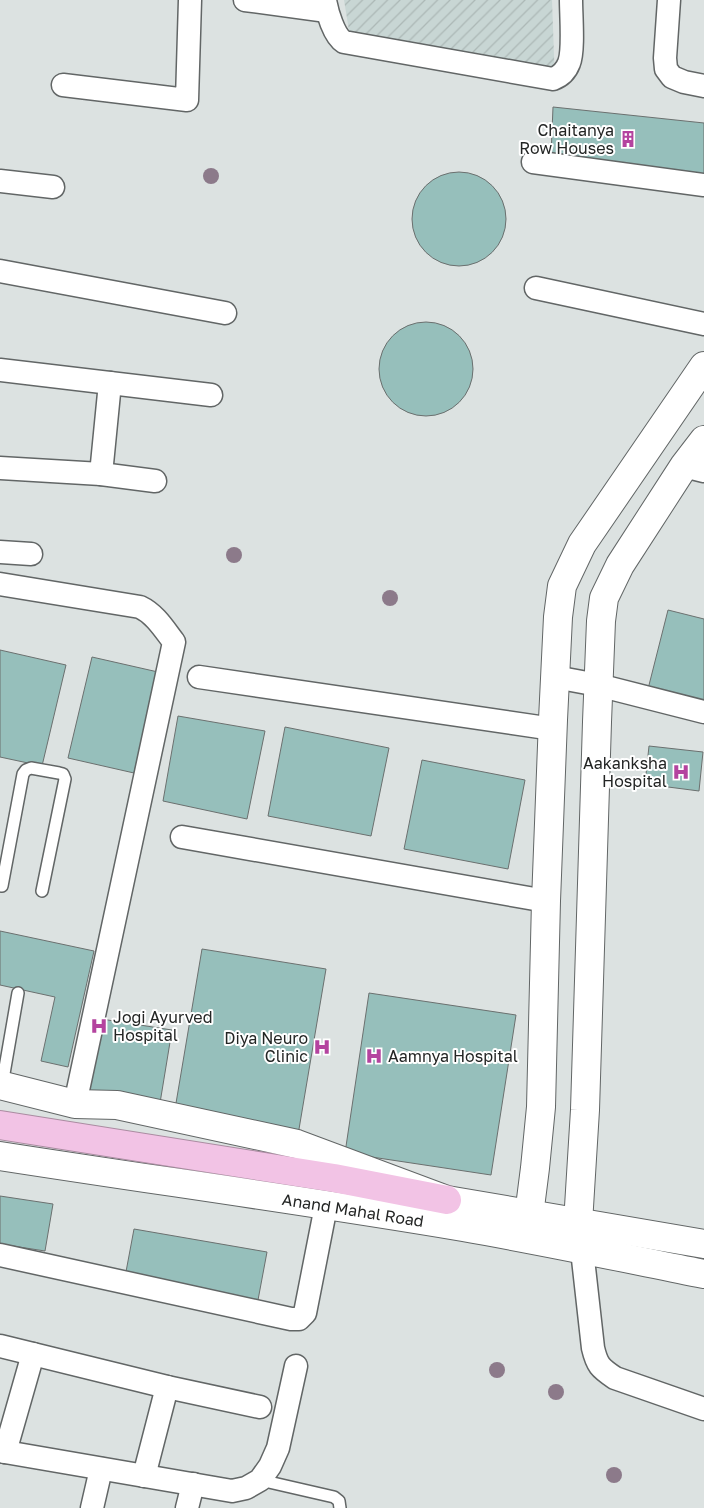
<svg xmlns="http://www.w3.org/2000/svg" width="704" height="1508" viewBox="0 0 704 1508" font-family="'Golos Text',sans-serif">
<defs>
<pattern id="industrial-furrows" width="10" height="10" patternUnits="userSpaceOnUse" patternTransform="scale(1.25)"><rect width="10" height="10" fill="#c8d6d4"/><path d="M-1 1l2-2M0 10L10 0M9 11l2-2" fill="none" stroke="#acb8b6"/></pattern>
</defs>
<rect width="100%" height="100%" fill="#dce2e1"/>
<path fill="url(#industrial-furrows)" d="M344 0H552L555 83 350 37Z"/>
<g fill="#96bfbb" stroke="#6b706f">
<path d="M553 107 704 123V176L551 156Z"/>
<circle cx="459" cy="219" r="47"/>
<circle cx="426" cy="369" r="47"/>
<path d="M668 610 704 619V708L647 693Z"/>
<path d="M0 650 66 665 42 766 0 757Z"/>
<path d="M92 657 158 672 134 773 68 758Z"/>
<path d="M178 716 265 731 247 819 163 801Z"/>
<path d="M285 727 389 748 371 836 268 816Z"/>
<path d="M649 746 703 752 699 791 645 784Z"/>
<path d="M422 760 525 780 508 869 404 849Z"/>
<path d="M0 931 94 951 68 1067 41 1061 55 997 0 985Z"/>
<path d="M202 949 326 969 298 1135 174 1115Z"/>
<path d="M369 993 516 1015 491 1175 345 1153Z"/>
<path d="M95 1018 172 1030 160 1103 84 1091Z"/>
<path d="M0 1196 53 1204 45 1251 0 1244Z"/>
<path d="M134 1229 267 1252 258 1300 125 1277Z"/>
</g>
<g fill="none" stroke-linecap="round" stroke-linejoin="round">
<g stroke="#626666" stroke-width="14">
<g id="lane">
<path d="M2 886 23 774 26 770 31 768 59 773 63 774 65 779 42 891"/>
<path d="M2 1085 18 993"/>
<path d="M260 1480 334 1497 339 1501 340 1508"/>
</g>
</g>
<g stroke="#626666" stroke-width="25">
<g id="street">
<path d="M245 0 327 11"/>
<path d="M325 0C327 12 334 36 344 42L553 79C561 76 566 71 569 63 574 51 571 15 571 0"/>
<path d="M669 0 665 58 666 69 672 77 684 82 704 86"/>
<path d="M63 85 187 100 190 0"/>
<path d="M533 162 704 185"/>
<path d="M0 181 53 187"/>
<path d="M0 271 225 313"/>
<path d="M536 288 704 324"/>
<path d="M0 370 211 395"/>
<path d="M684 466 704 471"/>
<path d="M0 468 101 474 155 481"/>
<path d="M101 474 110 383"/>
<path d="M0 552 31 554"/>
<path d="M0 584 140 607C155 614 164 629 174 642L75 1104"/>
<path d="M199 677 553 729"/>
<path d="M555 677 598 685 704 712"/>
<path d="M182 837 546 901"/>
<path d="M582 1250 593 1348C597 1365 600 1368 615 1378L704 1409"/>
<path d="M0 1255 291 1319H299L305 1313 326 1206"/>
<path d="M0 1346 167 1387 260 1407"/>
<path d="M0 1451 232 1491 246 1488 260 1480 270 1466 278 1448 296 1366"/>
<path d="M5 1452 33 1354"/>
<path d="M144 1476 167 1387"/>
<path d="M92 1508 101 1469"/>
<path d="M187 1508 193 1484"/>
</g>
</g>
<g stroke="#626666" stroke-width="30">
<g id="secondary">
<path d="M0 1085 75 1104 117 1105 297 1144 447 1200 704 1244"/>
<path d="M0 1156C154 1180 309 1201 463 1227 544 1241 624 1258 704 1274"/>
<path d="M529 1215 535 1168 541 1107 546 901 553 720 558 617 562 586 582 544 704 366"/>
<path d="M578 1223 585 1110 597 722 601 621 604 598 620 565 684 466 704 440"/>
</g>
</g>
<g stroke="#aa8ca1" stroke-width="30">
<path id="highway" d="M0 1125 334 1178 447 1200"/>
</g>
<use href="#lane" stroke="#fff" stroke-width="11"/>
<use href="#street" stroke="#fff" stroke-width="22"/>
<use href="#secondary" stroke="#fff" stroke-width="28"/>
<use href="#highway" stroke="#f2c3e5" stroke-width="28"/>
</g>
<g fill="#8c7a8a">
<circle cx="211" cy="176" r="8"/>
<circle cx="234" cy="555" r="8"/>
<circle cx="390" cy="598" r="8"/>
<circle cx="497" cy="1370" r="8"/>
<circle cx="556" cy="1392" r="8"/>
<circle cx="614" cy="1475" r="8"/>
</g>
<defs>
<g id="building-bare" transform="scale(1.35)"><path d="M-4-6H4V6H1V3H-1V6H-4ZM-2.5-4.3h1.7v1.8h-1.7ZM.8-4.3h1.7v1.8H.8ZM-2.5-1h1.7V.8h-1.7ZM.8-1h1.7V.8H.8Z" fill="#b4439f" stroke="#fff" stroke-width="2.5" paint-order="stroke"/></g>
<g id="hospital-bare" transform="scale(1.35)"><path d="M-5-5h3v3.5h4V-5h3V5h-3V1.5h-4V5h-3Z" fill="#b4439f" stroke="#fff" stroke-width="2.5" paint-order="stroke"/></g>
</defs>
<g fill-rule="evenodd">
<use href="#building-bare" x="628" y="139"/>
<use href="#hospital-bare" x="681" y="772"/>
<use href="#hospital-bare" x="99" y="1026"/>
<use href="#hospital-bare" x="322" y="1047"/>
<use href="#hospital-bare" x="374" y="1056"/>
</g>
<g text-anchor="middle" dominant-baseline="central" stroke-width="4" stroke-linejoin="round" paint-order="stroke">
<g font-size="16" fill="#232524" stroke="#fff" text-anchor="end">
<text x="614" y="130">Chaitanya<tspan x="614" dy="18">Row Houses</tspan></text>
<text x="667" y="763">Aakanksha<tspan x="667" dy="18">Hospital</tspan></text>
<text x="113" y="1017" text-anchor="start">Jogi Ayurved<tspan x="113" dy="18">Hospital</tspan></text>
<text x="308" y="1038">Diya Neuro<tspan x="308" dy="18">Clinic</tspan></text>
<text x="388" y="1056" text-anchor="start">Aamnya Hospital</text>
</g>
<g font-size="16" fill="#232524" stroke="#fff">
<text transform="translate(353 1210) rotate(9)">Anand Mahal Road</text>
</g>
</g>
</svg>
